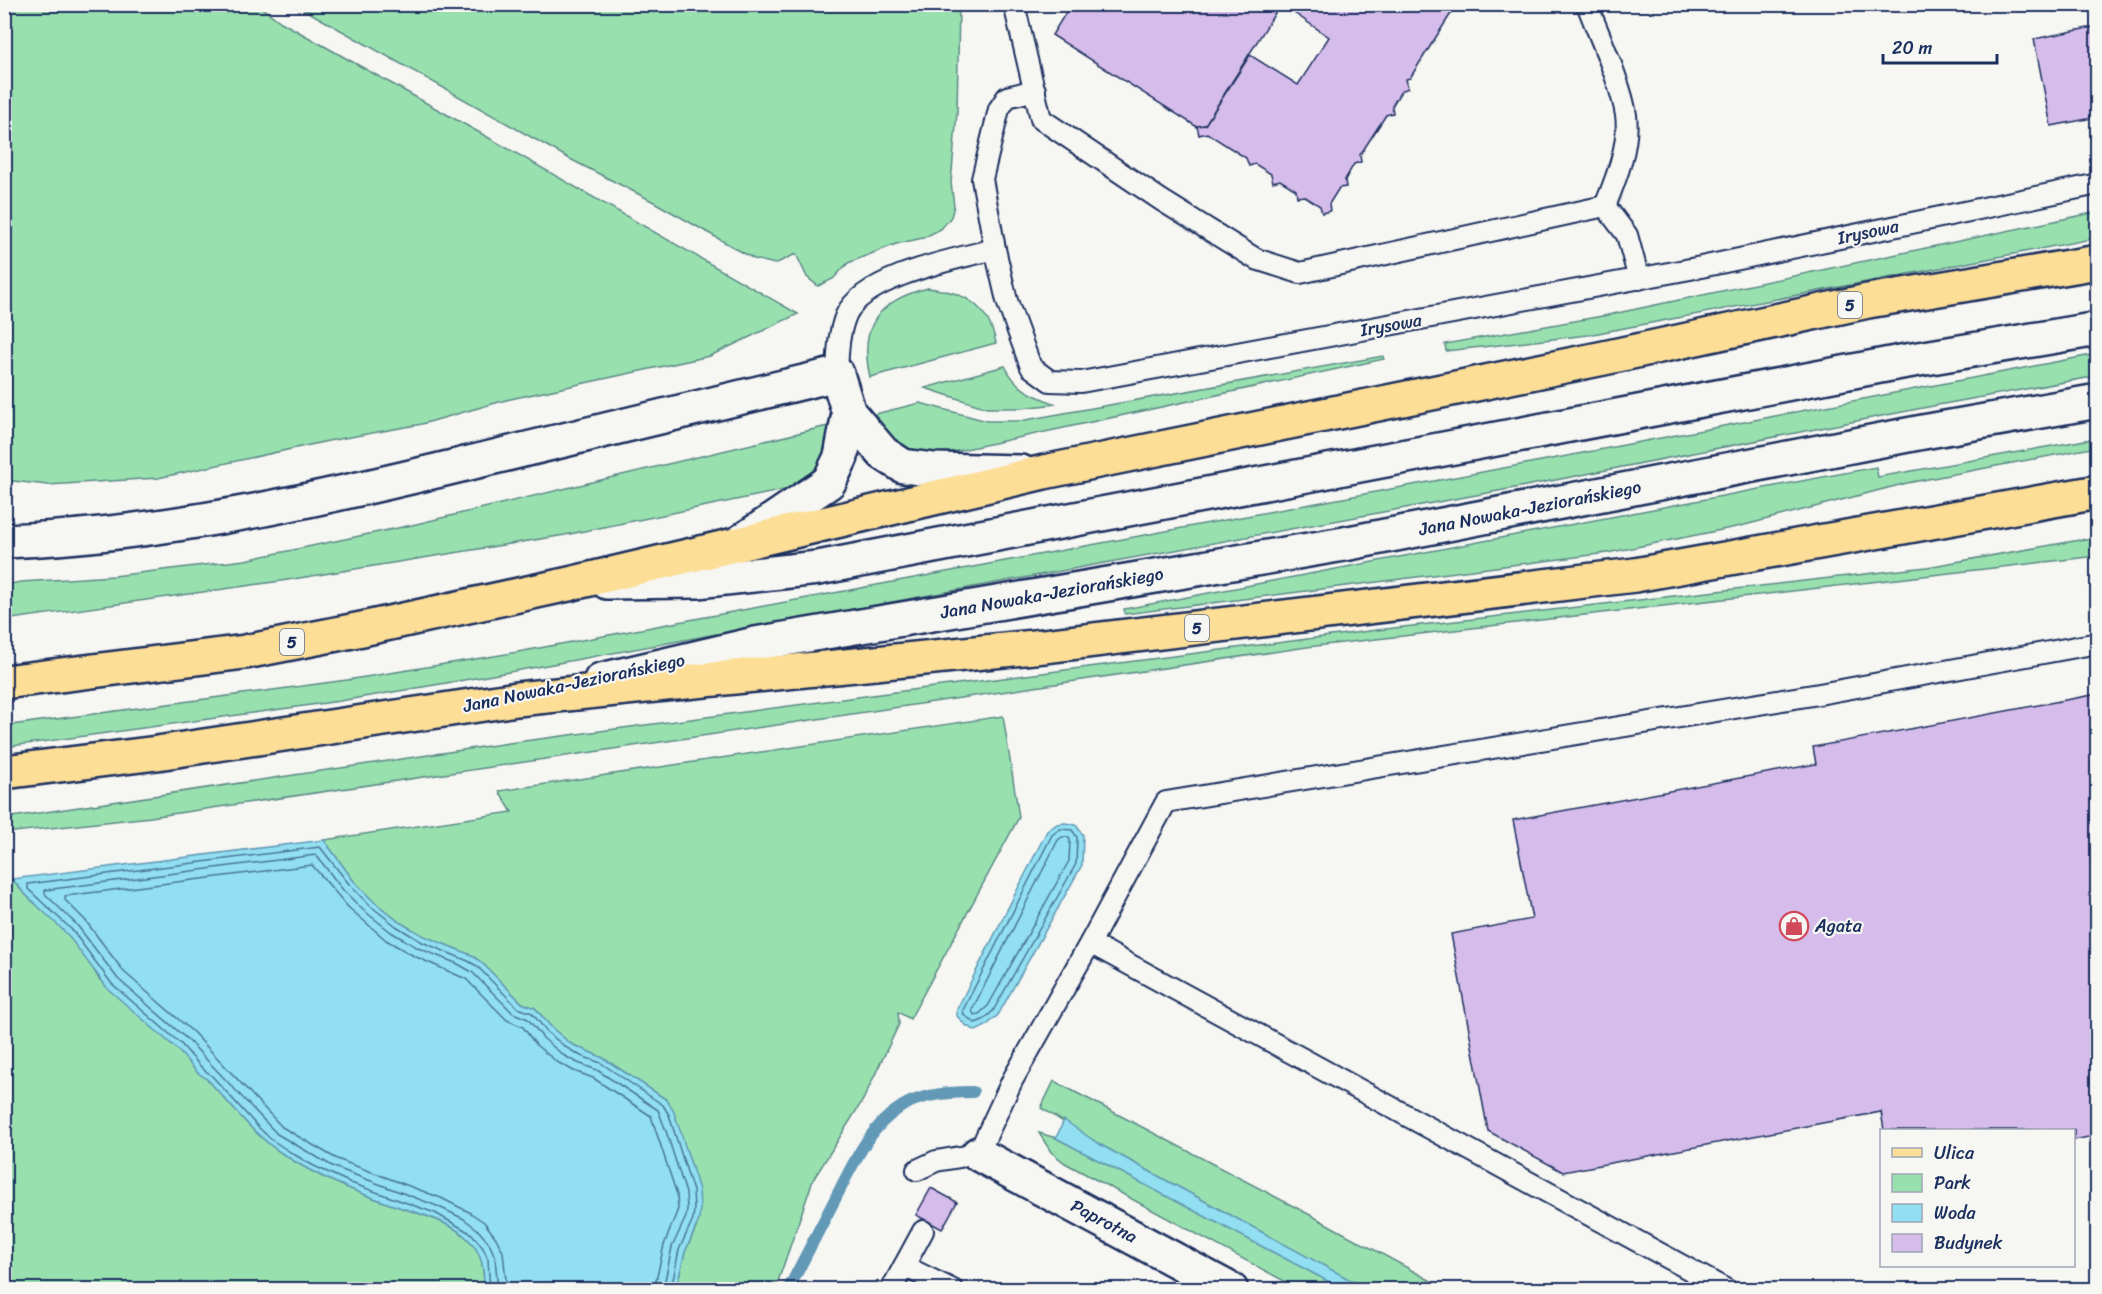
<svg xmlns="http://www.w3.org/2000/svg" width="2102" height="1294" viewBox="0 0 2102 1294" font-family="Sriracha,sans-serif">
<rect width="100%" height="100%" fill="#f6f6f2"/>
<filter id="ink" filterUnits="userSpaceOnUse"><feTurbulence type="fractalNoise" baseFrequency=".0167" numOctaves="2"/><feDisplacementMap in="SourceGraphic" scale="12" xChannelSelector="R" yChannelSelector="G"/><feConvolveMatrix kernelMatrix="1 2 1 2 8 2 1 2 1" color-interpolation-filters="sRGB"/></filter>
<g filter="url(#ink)">
<g fill="#98e1af" stroke="#5a8886" stroke-width="1.5">
<path d="M5 4 258 5 281 22 498 143 798 314 710 356 506 400 422 424 328 441 158 478 48 485 5 480Z"/>
<path d="M296 5H959L957 113 951 183 954 206 951 217 941 229 923 238 896 244 848 263 833 279 818 286 807 277 796 254 775 264 754 259 654 202 570 159Z"/>
<path d="M2097 212V238L1588 335 1446 351 1445 344 1608 315Z"/>
<path d="M928 288C965 292 988 305 996 343L870 377C858 326 879 300 928 288Z"/>
<path d="M2097 354V376L1938 405 1520 487 476 678 340 701 5 747 4 726 347 680 518 652 1541 461Z"/>
<path d="M1383 356 1384 359 929 457 919 456 884 436 875 414 920 403 987 421H1020Z"/>
<path d="M1005 366C1017 390 1032 395 1056 404L1022 408H987L925 388Z"/>
<path d="M828 426 831 443 823 471 799 487 565 535 281 581 5 620V585L21 582 114 576 245 560 412 525Z"/>
<path d="M2097 438V447L1907 483 1741 526 1607 553 1125 614 1124 609 1876 467 1878 477Z"/>
<path d="M2097 537V556L1307 647 151 817 5 833V818L12 817 509 743 903 691 1377 630 1927 567Z"/>
<path d="M1003 716 1019 817 910 1019 898 1012 899 1024 863 1100 813 1180 775 1290 676 1289 685 1252 696 1228 699 1195 690 1161 667 1100 603 1058 571 1044 552 1028 535 1008 522 1003 481 962 471 955 424 936 399 922 372 900 353 880 324 840 512 812 499 791Z"/>
<path d="M12 879C24 896 42 909 56 922 73 939 88 958 99 979L177 1049 197 1072 208 1080C233 1107 255 1137 286 1156 318 1177 354 1191 390 1204 415 1213 448 1220 468 1239 483 1253 484 1270 484 1289H5L4 882Z"/>
<path d="M1054 1081 1316 1218 1446 1289H1367L1099 1144 1041 1108Z"/>
<path d="M1039 1133 1056 1138 1343 1289H1299L1065 1163 1051 1152Z"/>
</g>
<g fill="#91dff0" stroke="#6299b6" stroke-width="1.5">
<path d="M1065 823 1076 825 1083 835 1082 865 998 1015 986 1026 976 1031 965 1025 957 1016V1009L1047 831 1057 824Z"/>
<path d="M324 840 353 880 372 900 399 922 424 936 471 955 481 962 522 1003 535 1008 552 1028 571 1044 603 1058 667 1100 674 1112 690 1161 699 1190 700 1209 699 1220 685 1252 676 1289H484C484 1270 483 1253 468 1239 448 1219 415 1213 390 1204 354 1191 318 1177 286 1156 255 1137 233 1107 208 1080L197 1072 177 1049 108 989 67 934 24 893 12 879Z"/>
<path d="M1064 1120 1099 1144 1367 1289H1343L1056 1138Z"/>
</g>
<g fill="none" stroke-linecap="round" stroke-linejoin="round">
<g stroke="#4a7598" stroke-width="1.5">
<path d="M1060 829 1072 830 1077 837 1076 864 993 1011 983 1020 975 1023 964 1015 963 1010 1052 835Z"/>
<path d="M1062 837H1068L1070 840 1069 861 988 1006 979 1014 974 1015 972 1010 1058 840Z"/>
<path d="M490 1290 488 1259 483 1248 472 1234 435 1213 351 1183 312 1165 290 1152 272 1140 258 1127 212 1076 202 1068 181 1044 112 984 72 930 28 889V884L320 847 349 884 368 904 396 926 422 942 468 961 477 966 518 1008 532 1013 548 1033 567 1048 581 1056 601 1063 663 1105 669 1115 693 1191 694 1209 693 1219 679 1250 671 1290"/>
<path d="M498 1290 495 1257 489 1243 477 1229 464 1219 437 1206 334 1167 277 1134 187 1039 118 979 77 925 45 894V890L316 855 343 890 363 910 391 932 418 948 458 964 472 972 513 1013 528 1019 543 1038 563 1055 578 1063 597 1070 658 1110 666 1131 686 1193 687 1209 686 1217 672 1247 663 1290"/>
<path d="M507 1290 503 1252 496 1238 484 1222 469 1212 441 1198 337 1159 282 1127 193 1032 124 972 85 920 65 900V896L312 865 348 907 386 940 414 956 466 979 507 1020 523 1027 536 1045 557 1062 574 1071 593 1078 651 1116 677 1195 678 1209 664 1245 654 1290"/>
</g>
<path stroke="#6299b6" stroke-width="12" d="M788 1290C803 1261 818 1232 833 1203 851 1169 867 1128 901 1107 921 1094 950 1092 973 1092"/>
</g>
<g fill="#d5bceb" stroke="#1b2f5e" stroke-width="1.5">
<path d="M1071 4H1279L1280 5 1205 125 1197 127 1052 35Z"/>
<path d="M1457 4 1410 78 1406 79 1408 88 1401 91 1392 106 1393 113 1386 115 1360 155 1361 162 1354 164 1345 180 1346 187 1339 188 1329 204 1330 211 1322 213 1320 206 1304 196 1297 197 1296 190 1280 180 1273 182 1271 174 1255 164 1249 166 1246 158 1207 133 1199 135 1197 126 1205 125 1250 55 1298 85 1329 37 1281 4Z"/>
<path d="M1618 4H1631L1632 8 1619 10Z"/>
<path d="M2098 26V117L2051 126 2034 39Z"/>
<path d="M2098 694V1135L2074 1140V1130H1884L1881 1112 1563 1172 1488 1131 1451 934 1532 919 1513 820 1816 764 1813 747Z"/>
<path d="M931 1188 957 1202 942 1229 916 1215Z"/>
</g>
<g fill="none" stroke-linecap="round" stroke-linejoin="round">
<g stroke="#1b2f5e" stroke-width="24">
<g id="lane">
<path d="M1014 4 1041 119 1161 200 1256 259 1300 273 1605 206 1627 235 1639 279"/>
<path d="M1587 4C1599 36 1621 83 1626 115 1630 144 1616 179 1605 206"/>
<path d="M995 249 982 179 999 109 1007 97 1035 90"/>
<path d="M837 374C838 354 838 334 846 315 864 276 956 259 995 249L1007 301 1031 367 1050 381 1081 382 1701 267 2098 184"/>
<path d="M1090 943 1727 1290"/>
<path d="M917 1170 936 1161 978 1154 1013 1079 1090 943 1166 802 1819 694 2098 643"/>
<path d="M904 1266 953 1290"/>
<path d="M891 1290 923 1231"/>
</g>
</g>
<g stroke="#1b2f5e" stroke-width="38">
<g id="street">
<path d="M4 541C170 535 330 497 490 458 606 430 722 402 837 374L849 413 883 453 903 466 934 470 1021 472"/>
<path d="M739 543 829 482 841 457 849 413"/>
<path d="M978 1154 1231 1290"/>
</g>
</g>
<g stroke="#1b2f5e" stroke-width="38">
<g id="secondary">
<path d="M607 582 697 581 818 568 1901 362 2098 329"/>
<path d="M601 680 755 644 1344 544 1923 432 2098 401"/>
</g>
</g>
<g stroke="#1b2f5e" stroke-width="38">
<g id="primary">
<path d="M4 682 245 652 362 629 569 584 1044 472 1604 358 1868 301 2098 262"/>
<path d="M4 772 157 753 517 699 1044 646 1635 575 2098 492"/>
</g>
</g>
<use href="#lane" stroke="#f6f6f2" stroke-width="20"/>
<use href="#street" stroke="#f6f6f2" stroke-width="33"/>
<use href="#secondary" stroke="#f6f6f2" stroke-width="33"/>
<use href="#primary" stroke="#fcde96" stroke-width="33"/>
</g>
</g>
<defs>
<g id="shop-ring" transform="scale(1.5)"><circle r="9.5" fill="#f6f6f2" stroke="#d1495b" stroke-width="1.5"/><path d="M-5-2.5h2.3a2.7 3.5 0 0 1 5.4 0H5L5.5 6h-11ZM-1.5-2.5h3a1.5 2.3 0 0 0-3 0Z" fill="#d1495b"/></g>
</defs>
<g fill-rule="evenodd">
<use href="#shop-ring" x="1794" y="926"/>
</g>
<g text-anchor="middle" dominant-baseline="central" stroke-width="4.5" stroke-linejoin="round" paint-order="stroke">
<g fill="#f6f6f2" stroke="#5d6b8a" stroke-width="1.5">
<rect x="1838" y="292" width="24" height="26" rx="4.5"/>
<rect x="1185" y="615" width="24" height="26" rx="4.5"/>
<rect x="280" y="629" width="24" height="26" rx="4.5"/>
</g>
<g font-size="16" font-weight="bold" fill="#1b2f5e">
<text x="1850" y="305">5</text>
<text x="1197" y="628">5</text>
<text x="292" y="642">5</text>
</g>
<g font-size="18" fill="#1b2f5e" stroke="#f6f6f2">
<text transform="translate(1868 232) rotate(-12)">Irysowa</text>
<text transform="translate(1391 325) rotate(-10)">Irysowa</text>
<text transform="translate(1530 508) rotate(-11)">Jana Nowaka-Jeziorańskiego</text>
<text transform="translate(1052 593) rotate(-10)">Jana Nowaka-Jeziorańskiego</text>
<text transform="translate(574 683) rotate(-12)">Jana Nowaka-Jeziorańskiego</text>
<text transform="translate(1104 1221) rotate(28)">Paprotna</text>
</g>
<g font-size="18" fill="#1b2f5e" stroke="#f6f6f2" text-anchor="start">
<text x="1815" y="926">Agata</text>
</g>
</g>
<rect width="2102" height="1294" fill="none" stroke="#f6f6f2" stroke-width="24"/>
<rect x="12" y="12" width="2078" height="1270" fill="none" stroke="#1b2f5e" stroke-width="2" filter="url(#ink)"/>
<rect x="1880" y="1129" width="195" height="138" fill="#f6f6f2" stroke="#9ea6b7" stroke-width="1.5"/>
<rect x="1892" y="1148" width="30" height="9" fill="#fcde96" stroke="#9ea6b7" stroke-width="1.5"/>
<text x="1934" y="1159" font-size="18" fill="#1b2f5e">Ulica</text>
<rect x="1892" y="1174" width="30" height="18" fill="#98e1af" stroke="#9ea6b7" stroke-width="1.5"/>
<text x="1934" y="1189" font-size="18" fill="#1b2f5e">Park</text>
<rect x="1892" y="1204" width="30" height="18" fill="#91dff0" stroke="#9ea6b7" stroke-width="1.5"/>
<text x="1934" y="1219" font-size="18" fill="#1b2f5e">Woda</text>
<rect x="1892" y="1234" width="30" height="18" fill="#d5bceb" stroke="#9ea6b7" stroke-width="1.5"/>
<text x="1934" y="1249" font-size="18" fill="#1b2f5e">Budynek</text>
<path d="M1883 54v9h114v-9" fill="none" stroke="#1b2f5e" stroke-width="3"/>
<text x="1892" y="54" font-size="18" fill="#1b2f5e" stroke="#f6f6f2" stroke-width="4.5" paint-order="stroke">20 m</text>
</svg>
